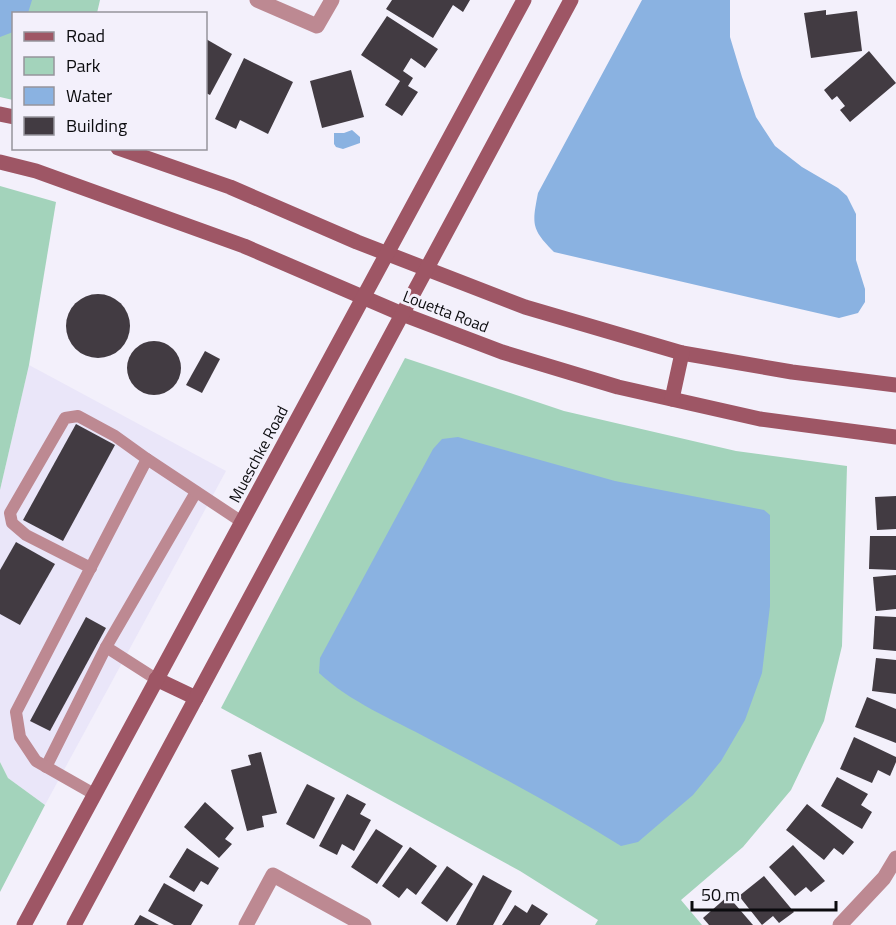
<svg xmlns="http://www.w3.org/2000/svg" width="896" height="925" viewBox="0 0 896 925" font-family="'Titillium Web',sans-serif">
<rect width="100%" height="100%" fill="#f3f0fb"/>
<path fill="#eae6f9" d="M29 365 226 471 45 805 8 778 0 762V490Z"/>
<g fill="#a3d3bb">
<path d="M0 0H100L97 13 14 14 13 100 0 97Z"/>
<path d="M0 186 56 202 29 365 0 490Z"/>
<path d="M405 358 564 411 736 451 847 466 842 646 824 721 791 790 743 847 681 900 702 925H595L598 920 520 871 221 708Z"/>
<path d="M0 762 8 778 45 805 0 892Z"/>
</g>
<g fill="#8ab2e1">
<path d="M0 0H32L28 13 14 14 13 32 0 37Z"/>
<path d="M642 0H730V37L742 77 756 117 775 146 802 167 838 188 847 196 856 214V260L865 289V302L858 313 839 318 554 252C531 229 532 224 538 193Z"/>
<path d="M352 130 360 137V143L343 149 336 147 334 144V133H344Z"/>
<path d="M458 437 615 481 764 510 770 515V606L762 673 745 720 721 761 693 795 638 842 621 846C559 807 494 773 429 739 392 719 350 702 319 673L320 658 433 449 442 439Z"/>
</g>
<g fill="#423b42">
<path d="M392 0H470L463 12 453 5 433 38 386 9Z"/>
<path d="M826 10V15L857 11 862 51 811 58 804 13Z"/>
<path d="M387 16 438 49 425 68 411 58 403 71 413 78 408 86 418 92 402 116 385 105 400 81 361 55Z"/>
<path d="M206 39 232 54 210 95 206 93Z"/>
<path d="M869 51 896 83 850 122 840 110 845 106 837 96 832 100 824 90Z"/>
<path d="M244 58 293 82 268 134 240 120 236 129 215 119Z"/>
<path d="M351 70 364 117 322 128 310 81Z"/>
<circle cx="98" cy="326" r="32"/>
<circle cx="154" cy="368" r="27"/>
<path d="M205 351 220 359 202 393 186 385Z"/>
<path d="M76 424 115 445 63 541 23 520Z"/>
<path d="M896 496V529L877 530 875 497Z"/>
<path d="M870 536H896V570L869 569Z"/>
<path d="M16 542 55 564 20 625 0 614V570Z"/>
<path d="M896 575V609L876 611 873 577Z"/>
<path d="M875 616 896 617V651L873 649Z"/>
<path d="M86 617 106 628 50 731 30 721Z"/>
<path d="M876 658 896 660V694L872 691Z"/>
<path d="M867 697 896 709V743L855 727Z"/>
<path d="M854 737 896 757V762L890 776 878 770 872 783 840 769Z"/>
<path d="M261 752 277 813 262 816 264 827 247 831 231 770 251 765 248 755Z"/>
<path d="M837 777 868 794 861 805 872 812 862 829 821 806Z"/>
<path d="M307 784 335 798 314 839 286 824Z"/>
<path d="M347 794 366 804 360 814 371 820 354 851 342 844 337 855 319 846Z"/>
<path d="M205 802 234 828 225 839 232 844 219 858 184 827Z"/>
<path d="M807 804 854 842 843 855 834 848 824 860 786 830Z"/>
<path d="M376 829 403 846 377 884 351 867Z"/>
<path d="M793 845 825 881 811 892 806 887 795 896 769 867Z"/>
<path d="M410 847 437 866 416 895 407 888 399 898 382 886Z"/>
<path d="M187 848 219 868 208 885 201 881 194 892 169 877Z"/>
<path d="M447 866 473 884 447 922 421 903Z"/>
<path d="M483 875 512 891 493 925H456Z"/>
<path d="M764 876 794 912 779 923 773 916 762 925 739 896Z"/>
<path d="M164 883 203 905 191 925H174L148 911Z"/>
<path d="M728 896 753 925H709L703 918Z"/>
<path d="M532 904 548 914 540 925H502L515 905 527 913Z"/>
<path d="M140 915 159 925H134Z"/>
</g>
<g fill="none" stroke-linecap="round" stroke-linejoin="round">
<g stroke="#bd8992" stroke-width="12">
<path d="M91 568 26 535 12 523 10 513 65 418 78 416 115 436 147 459"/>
<path d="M156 679 106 647 196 492"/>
<path d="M46 767 106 647"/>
<path d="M94 794 36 761 20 737 16 712 147 459 242 522"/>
</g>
<g stroke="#bd8992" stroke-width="15">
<path d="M257 0 317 26 332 0"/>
<path d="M246 925 273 875 364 925"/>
<path d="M840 925 884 878 896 858"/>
</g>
<g stroke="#9e5665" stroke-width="15">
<path d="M0 114 14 117"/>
<path d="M118 148 230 187 357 242 525 307 682 353 792 372 896 385"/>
<path d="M0 162 36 171 244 246 402 314 502 352 618 387 760 419 896 437"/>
<path d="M672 399 682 353"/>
<path d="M156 679 196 698"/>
<path d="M24 925 524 0"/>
<path d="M74 925 571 0"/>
</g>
</g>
<g text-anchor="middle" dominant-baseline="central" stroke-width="6" stroke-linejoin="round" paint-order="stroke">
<g font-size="16" fill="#0b0b0e" stroke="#f3f0fb">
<text transform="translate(446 311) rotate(21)">Louetta Road</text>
<text transform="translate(258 454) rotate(-62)">Mueschke Road</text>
</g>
</g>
<rect x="12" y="12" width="195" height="138" fill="#f3f0fb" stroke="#96949c" stroke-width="1.5"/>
<rect x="24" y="32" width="30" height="9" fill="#9e5665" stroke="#96949c" stroke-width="1.5"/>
<text x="66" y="42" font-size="18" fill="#0b0b0e">Road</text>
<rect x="24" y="57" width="30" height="18" fill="#a3d3bb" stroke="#96949c" stroke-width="1.5"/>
<text x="66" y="72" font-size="18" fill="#0b0b0e">Park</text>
<rect x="24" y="87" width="30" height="18" fill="#8ab2e1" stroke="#96949c" stroke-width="1.5"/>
<text x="66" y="102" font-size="18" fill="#0b0b0e">Water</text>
<rect x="24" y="117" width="30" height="18" fill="#423b42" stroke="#96949c" stroke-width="1.5"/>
<text x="66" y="132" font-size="18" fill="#0b0b0e">Building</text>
<path d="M692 901v9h144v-9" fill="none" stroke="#0b0b0e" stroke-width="3"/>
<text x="701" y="901" font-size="18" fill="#0b0b0e" stroke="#f3f0fb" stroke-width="4.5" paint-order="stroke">50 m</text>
</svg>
